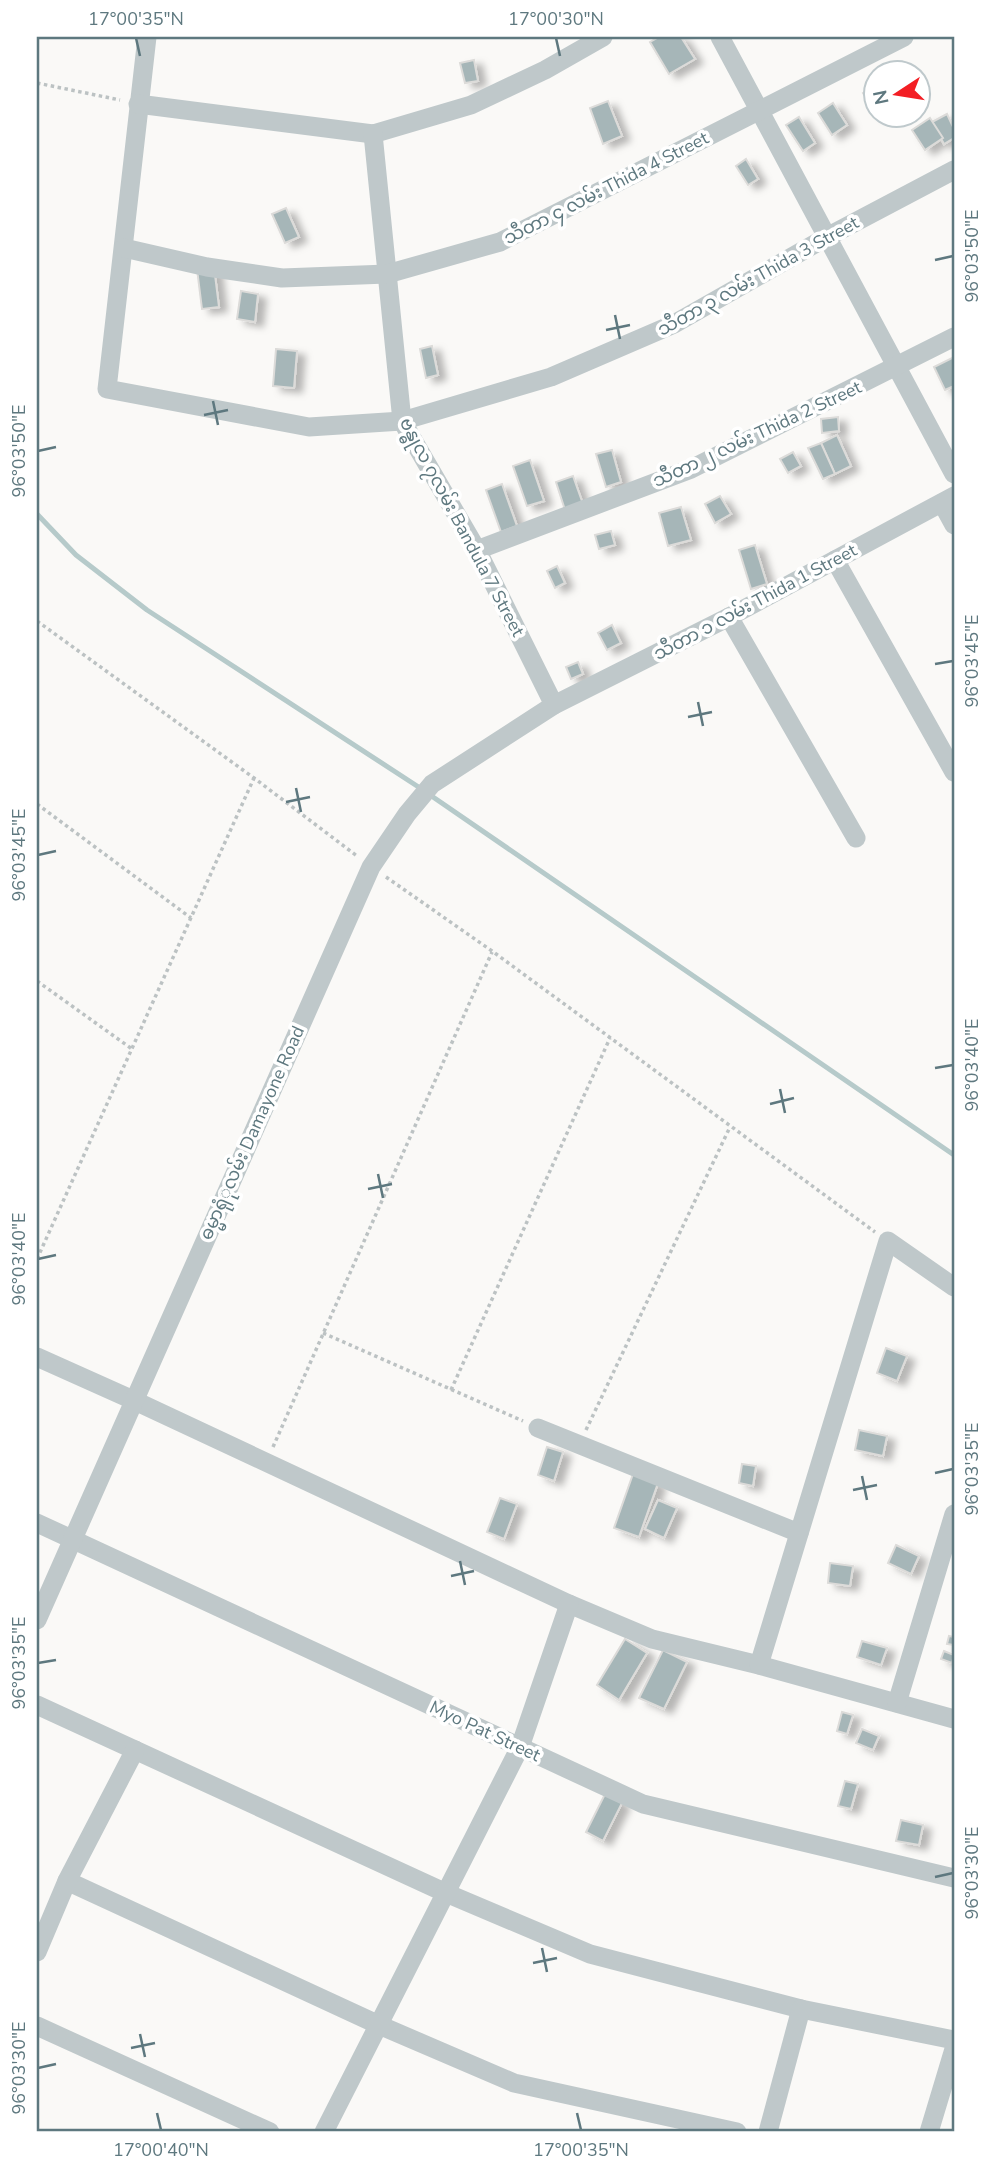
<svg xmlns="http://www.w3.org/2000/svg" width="991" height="2169" viewBox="0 0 991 2169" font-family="'Nunito Sans','Noto Sans Myanmar',sans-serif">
<defs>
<filter id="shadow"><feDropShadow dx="8" dy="4.5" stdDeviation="3.5" flood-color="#0004"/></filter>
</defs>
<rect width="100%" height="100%" fill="#faf9f7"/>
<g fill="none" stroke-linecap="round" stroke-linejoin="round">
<path stroke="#b6caca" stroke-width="5" d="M37 514 76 555 147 610 417 786 954 1155"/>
</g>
<g fill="#a6b6b8" stroke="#dcdbd9" stroke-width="2" filter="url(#shadow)">
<path d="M659 37H681L695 59 669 74 650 42Z"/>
<path d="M474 60 478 81 465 83 460 63Z"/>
<path d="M875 85 876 86V113L863 93Z"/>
<path d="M608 101 622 136 603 144 590 108Z"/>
<path d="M833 103 847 125 832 135 818 113Z"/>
<path d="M947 114 954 129V138L944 144 932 122Z"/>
<path d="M799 117 815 143 803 151 786 125Z"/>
<path d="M930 118 943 138 925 150 912 130Z"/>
<path d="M746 159 758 179 748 185 736 166Z"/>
<path d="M286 208 299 237 285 243 272 214Z"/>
<path d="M214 267 219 307 202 309 197 269Z"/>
<path d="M241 291 258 294 255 322 237 319Z"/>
<path d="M432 346 438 375 426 378 420 349Z"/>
<path d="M276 349 297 351 294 388 273 386Z"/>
<path d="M954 357V386L945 390 934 367Z"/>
<path d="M838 417 839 431 822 433 821 419Z"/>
<path d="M837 435 851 466 835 474 821 443Z"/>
<path d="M821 443 835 474 823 479 808 448Z"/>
<path d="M612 450 621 482 606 487 596 454Z"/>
<path d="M793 452 801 466 788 473 780 459Z"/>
<path d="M530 460 544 501 527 506 513 466Z"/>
<path d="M573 476 583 504 565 510 556 482Z"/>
<path d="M502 484 517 526 501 532 486 490Z"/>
<path d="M720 496 731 514 715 523 705 504Z"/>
<path d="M681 507 691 540 668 546 659 513Z"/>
<path d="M611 531 615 545 599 549 595 535Z"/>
<path d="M755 545 767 584 751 589 739 550Z"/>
<path d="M557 566 565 583 555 588 547 571Z"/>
<path d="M612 625 621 643 607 650 598 633Z"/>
<path d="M578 662 583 674 571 679 566 667Z"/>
<path d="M886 1348 907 1356 897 1381 877 1373Z"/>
<path d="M859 1430 887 1436 883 1456 855 1450Z"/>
<path d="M547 1447 563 1452 554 1481 538 1475Z"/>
<path d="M742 1464 756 1466 753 1486 739 1483Z"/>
<path d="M633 1474 658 1483 639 1537 614 1528Z"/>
<path d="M500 1498 517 1504 504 1539 487 1532Z"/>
<path d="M658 1500 677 1508 664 1538 645 1529Z"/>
<path d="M896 1545 919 1556 911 1574 888 1563Z"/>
<path d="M830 1563 853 1566 850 1586 828 1583Z"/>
<path d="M949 1636 954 1637V1645L947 1644Z"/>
<path d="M625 1639 647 1653 619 1700 597 1685Z"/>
<path d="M862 1641 887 1648 881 1665 857 1657Z"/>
<path d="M663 1650 687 1662 664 1709 639 1698Z"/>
<path d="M944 1651 954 1655 952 1663 941 1659Z"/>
<path d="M842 1712 853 1715 847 1734 837 1731Z"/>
<path d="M862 1729 879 1736 873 1750 856 1743Z"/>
<path d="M845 1781 858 1784 851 1809 838 1806Z"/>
<path d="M605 1794 622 1803 603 1841 586 1832Z"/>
<path d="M901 1820 923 1825 919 1845 896 1841Z"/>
</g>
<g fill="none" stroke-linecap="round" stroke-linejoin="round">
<g stroke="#bcc2c3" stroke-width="3.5" stroke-dasharray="3.5 3.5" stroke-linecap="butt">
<path d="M37 83 120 100"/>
<path d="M37 621 254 778 357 856"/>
<path d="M37 804 191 918"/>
<path d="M386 877 492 951 875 1232"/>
<path d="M37 981 132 1049"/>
<path d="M37 1259 254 778"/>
<path d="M323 1333 523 1421"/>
<path d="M451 1390 610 1038"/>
<path d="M586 1430 730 1127"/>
<path d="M273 1447 492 952"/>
</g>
<g stroke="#bfc8ca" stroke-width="19">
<path d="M147 37 107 389 309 427 402 421 551 377 674 324 827 237 954 170"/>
<path d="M720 37 954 474"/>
<path d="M138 104 373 134 471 105 545 70 603 37"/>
<path d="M373 134 402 421 477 550 554 705"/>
<path d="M124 248 207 267 282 278 387 274 500 242 904 37"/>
<path d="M942 503 954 525"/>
<path d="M477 550 691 469 954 337"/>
<path d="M835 560 954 772"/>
<path d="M729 617 856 838"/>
<path d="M37 1357 133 1400 569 1604 652 1639 759 1665 954 1719"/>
<path d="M538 1428 799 1533"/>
<path d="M37 1523 643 1804 954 1878"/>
<path d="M37 1620 371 867 407 814 432 784 554 705 729 617 954 496"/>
<path d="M759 1665 888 1241 954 1287"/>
<path d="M897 1703 954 1514"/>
<path d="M37 1705 446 1893 590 1954 801 2009 954 2040"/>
<path d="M67 1881 379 2025 514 2083 737 2132"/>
<path d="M37 1952 67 1881 135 1750"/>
<path d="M37 2026 270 2132"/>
<path d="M324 2132 520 1747 569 1604"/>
<path d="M768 2132 801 2009"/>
<path d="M929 2132 954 2049"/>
</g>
</g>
<path fill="none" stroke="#5e787f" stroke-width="2.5" d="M136 38 140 56M556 38 560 56M935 260 953 256M615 315 620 339M606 330 630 325M213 401 218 425M204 415 228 410M38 451 56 447M935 664 953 661M698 702 703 726M688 717 712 712M296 788 301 812M286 802 310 797M38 855 56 851M935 1068 953 1065M780 1089 785 1113M770 1104 794 1098M378 1174 383 1198M368 1189 392 1184M38 1259 56 1255M935 1473 953 1469M862 1476 867 1500M853 1490 877 1485M460 1561 465 1585M451 1576 474 1571M38 1663 56 1660M935 1877 953 1873M542 1948 547 1972M533 1963 557 1958M140 2034 145 2057M131 2048 155 2043M38 2068 56 2064M157 2113 161 2130M577 2113 581 2130"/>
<g text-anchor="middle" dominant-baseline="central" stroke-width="7" stroke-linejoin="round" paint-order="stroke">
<g font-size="18" fill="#5e787f" stroke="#fff">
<text transform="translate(606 188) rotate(-27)">သီတာ ၄ လမ်း Thida 4 Street</text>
<text transform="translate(758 276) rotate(-29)">သီတာ ၃ လမ်း Thida 3 Street</text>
<text transform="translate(757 434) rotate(-25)">သီတာ ၂ လမ်း Thida 2 Street</text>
<text transform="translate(462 527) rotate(62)">ဗန္ဓုလ ၇လမ်း Bandula 7 Street</text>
<text transform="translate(755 602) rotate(-28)">သီတာ ၁ လမ်း Thida 1 Street</text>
<text transform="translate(252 1133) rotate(-66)">ဓမ္မာရုံုလမ်း Damayone Road</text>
<text transform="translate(485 1731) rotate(25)">Myo Pat Street</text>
</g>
</g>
<rect width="991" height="2169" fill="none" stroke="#ffffff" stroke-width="77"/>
<g transform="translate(897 94) rotate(258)"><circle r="33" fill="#ffffff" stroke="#bfc9cc" stroke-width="2"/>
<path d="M0-5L12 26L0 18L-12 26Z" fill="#f31e24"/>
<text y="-10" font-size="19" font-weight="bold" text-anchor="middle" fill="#5e787f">N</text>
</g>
<rect x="38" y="38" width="915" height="2092" fill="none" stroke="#5e787f" stroke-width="2.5"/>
<g font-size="18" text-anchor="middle" fill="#5e787f">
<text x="136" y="25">17°00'35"N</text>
<text x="556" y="25">17°00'30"N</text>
<text transform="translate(972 256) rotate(-90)" y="6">96°03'50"E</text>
<text transform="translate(19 451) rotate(-90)" y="6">96°03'50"E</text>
<text transform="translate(972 661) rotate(-90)" y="6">96°03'45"E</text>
<text transform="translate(19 855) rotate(-90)" y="6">96°03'45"E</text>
<text transform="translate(972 1065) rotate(-90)" y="6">96°03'40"E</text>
<text transform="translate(19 1259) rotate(-90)" y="6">96°03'40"E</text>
<text transform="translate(972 1469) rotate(-90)" y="6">96°03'35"E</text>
<text transform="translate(19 1663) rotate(-90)" y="6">96°03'35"E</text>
<text transform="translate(972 1873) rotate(-90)" y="6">96°03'30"E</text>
<text transform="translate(19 2068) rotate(-90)" y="6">96°03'30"E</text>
<text x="161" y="2156">17°00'40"N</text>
<text x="581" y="2156">17°00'35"N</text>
</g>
</svg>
